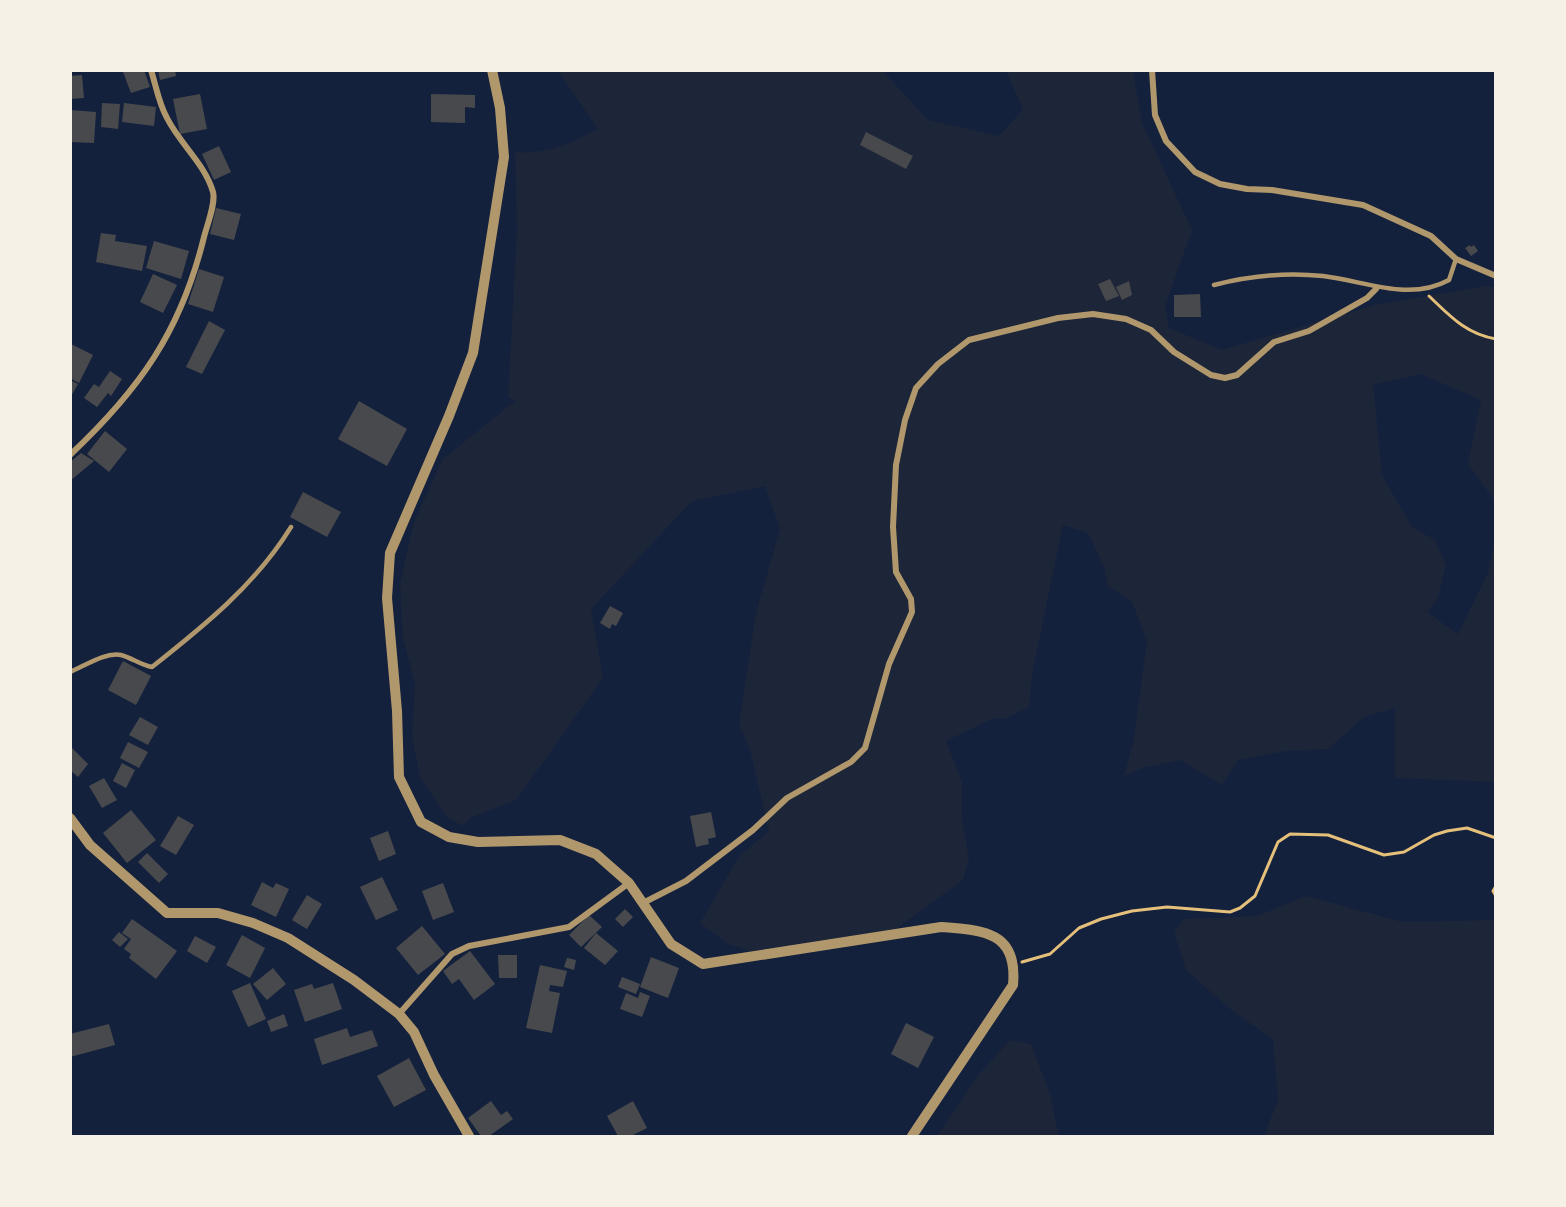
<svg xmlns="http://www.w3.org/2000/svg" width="1566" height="1207" viewBox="0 0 1566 1207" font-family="'Varela Round',sans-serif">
<rect width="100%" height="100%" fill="#14213d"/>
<g fill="#1d2539">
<path d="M558 71H883L928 120 999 136 1023 109 1006 71H1133L1142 123 1192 230 1165 306 1169 328 1222 350 1375 305 1486 286 1495 287V501L1468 464 1481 400 1420 374 1373 385 1382 475 1412 527 1435 540 1446 565 1438 598 1427 612 1458 634 1488 573 1495 540V782L1395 778V708L1364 717 1328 749 1286 751 1238 760 1222 785 1180 760 1142 768 1124 776 1134 739 1147 641 1132 602 1108 586 1104 567 1088 533 1063 525 1032 674 1029 707 1006 718H994L946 741 962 782V820L969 859 963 880 896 929 752 951 728 944 700 923 740 855 769 831 750 750 739 724 756 613 780 529 765 486 692 501 591 609 603 678 516 800 470 818 463 826 447 817 420 777 412 736 415 684 403 638 400 583 414 522 443 459 515 401 508 397 517 230 515 152C546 155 571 143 598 129Z"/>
<path d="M1306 896 1403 922 1495 920V1136H1264L1278 1100 1273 1039 1230 1009 1186 970 1174 932 1184 919 1257 916Z"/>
<path d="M1010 1040 1031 1044 1050 1094 1059 1136H937L979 1074Z"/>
</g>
<g fill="#48494c">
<path d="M127 70H144L150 87 131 93 123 72Z"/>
<path d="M158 70H175L176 76 160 80Z"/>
<path d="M82 75 84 98 70 99V76Z"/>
<path d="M200 94 207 129 180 134 173 99Z"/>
<path d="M431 94 475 95V108L465 107V123L431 122Z"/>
<path d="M102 103 120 104 118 129 101 127Z"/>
<path d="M124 103 156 107 154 126 122 122Z"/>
<path d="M70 110 96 112 94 143 70 142Z"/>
<path d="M866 132 913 156 906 169 860 145Z"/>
<path d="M219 146 231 172 214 180 202 154Z"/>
<path d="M216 208 241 214 234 240 210 234Z"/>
<path d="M101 233 116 235 115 241 147 246 142 271 96 262Z"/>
<path d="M154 241 189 251 181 279 146 268Z"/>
<path d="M1470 245 1471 247 1474 245 1478 251 1471 256 1465 248Z"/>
<path d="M199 269 224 277 213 312 188 304Z"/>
<path d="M153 274 177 285 163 313 140 302Z"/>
<path d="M1110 279 1119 296 1106 301 1098 284Z"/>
<path d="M1129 281 1132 295 1122 300 1116 287Z"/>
<path d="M1200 294 1201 317H1174V295Z"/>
<path d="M209 321 225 330 202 374 186 367Z"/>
<path d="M71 344 93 355 79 383 70 378Z"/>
<path d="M110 371 122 379 111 396 108 393 97 407 84 398 94 384 99 387Z"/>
<path d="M70 380 78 384 70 398Z"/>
<path d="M359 401 407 429 387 466 338 439Z"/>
<path d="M105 431 127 449 109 472 87 454Z"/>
<path d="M81 453 94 461 70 481V462Z"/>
<path d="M303 492 341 512 327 537 290 517Z"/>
<path d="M610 606 623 613 616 626 612 624 610 629 600 623Z"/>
<path d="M123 661 151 676 136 705 108 690Z"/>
<path d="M140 717 158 727 148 745 129 735Z"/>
<path d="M128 742 148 752 139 768 120 758Z"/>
<path d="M70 746 88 764 78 777 70 770Z"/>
<path d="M122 763 135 770 126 788 113 781Z"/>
<path d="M104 778 117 800 102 808 89 786Z"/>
<path d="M131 810 156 840 127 863 103 833Z"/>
<path d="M711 812 716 837 708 839 709 844 696 847 690 816Z"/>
<path d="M178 816 194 825 176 855 160 846Z"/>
<path d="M388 831 396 854 379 861 370 838Z"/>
<path d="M147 853 168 874 159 883 138 862Z"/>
<path d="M382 877 398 910 376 920 360 887Z"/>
<path d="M262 882 273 888 276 883 289 889 276 917 251 905Z"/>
<path d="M443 883 454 912 433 920 422 891Z"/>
<path d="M307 895 322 904 307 929 292 920Z"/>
<path d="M625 909 633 917 623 927 615 919Z"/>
<path d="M589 915 602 927 581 947 569 935Z"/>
<path d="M132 919 177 951 156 979 129 958 131 954 124 949 131 939 122 933Z"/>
<path d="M422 926 445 954 418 975 396 948Z"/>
<path d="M119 932 128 939 120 947 112 940Z"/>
<path d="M596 933 618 951 605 965 584 948Z"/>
<path d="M242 935 265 948 250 978 226 965Z"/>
<path d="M195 936 216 947 207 963 187 951Z"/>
<path d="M470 951 495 984 474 1000 459 979 452 984 443 971Z"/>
<path d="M498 955H517V978H499Z"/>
<path d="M651 957 679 968 668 998 640 987Z"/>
<path d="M567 958 576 960 574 970 564 967Z"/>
<path d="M540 965 567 971 563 987 550 985 549 991 560 993 552 1033 526 1028Z"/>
<path d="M273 968 286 984 267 1000 253 984Z"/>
<path d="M622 977 640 984 636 994 618 987Z"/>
<path d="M250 983 266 1019 248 1027 232 991Z"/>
<path d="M333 983 342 1009 305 1022 294 990 312 984 314 989Z"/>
<path d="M640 992 650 996 642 1017 620 1009 626 993 638 998Z"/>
<path d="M284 1014 288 1026 271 1032 267 1021Z"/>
<path d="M906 1023 934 1037 918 1068 891 1054Z"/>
<path d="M109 1024 115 1045 70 1057V1034Z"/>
<path d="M347 1028 350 1037 372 1030 378 1046 322 1065 314 1039Z"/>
<path d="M409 1058 426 1090 394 1107 377 1076Z"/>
<path d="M491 1101 501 1115 507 1111 513 1119 489 1136H481L468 1118Z"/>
<path d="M633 1101 647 1128 631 1136H618L607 1116Z"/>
</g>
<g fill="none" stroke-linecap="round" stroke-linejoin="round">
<g stroke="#e5c07b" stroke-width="3">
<path d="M1429 296C1450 316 1466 334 1496 339"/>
<path d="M1496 886 1493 891 1496 896"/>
<path d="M1022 962 1050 954 1079 928 1101 919 1132 911 1167 907 1230 912 1240 908 1255 896 1278 842 1290 834 1328 835 1384 855 1404 852 1434 835 1447 831 1467 828 1496 838"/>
</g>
<g stroke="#b1986c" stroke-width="4.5">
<path d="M1214 285C1249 276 1286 272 1323 276 1365 281 1409 302 1449 280L1456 259"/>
<path d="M70 672C85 666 104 652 121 655 132 658 141 665 152 667 204 626 256 584 291 527"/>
</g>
<g stroke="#b1986c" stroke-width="6">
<path d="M1152 70 1155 115 1166 141 1195 172 1220 184 1247 189 1272 190 1363 205 1431 236 1456 259 1496 276"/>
<path d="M70 455C140 389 181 331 204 237 207 225 216 203 213 192 205 164 180 144 167 118 159 104 156 86 151 70"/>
<path d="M643 903 686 881 753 830 787 798 851 762 865 748 889 664 912 612 911 599 896 572 893 527 896 465 905 420 916 388 938 364 969 340 1058 318 1093 314 1126 319 1151 330 1174 352 1211 375 1225 378 1237 375 1274 342 1309 331 1367 298 1376 289"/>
<path d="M399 1014 452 954 469 946 569 927 629 883"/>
</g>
<g stroke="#b1986c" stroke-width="10">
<path d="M492 70 500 108 504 157 473 353 449 416 390 553 387 598 397 711 399 777 421 822 449 837 478 842 560 840 596 854 629 883 671 944 703 964 941 927C984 930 1018 932 1013 985L912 1136"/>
<path d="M70 818 90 845 167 913H218L253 923 288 938 354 980 399 1014 414 1032 434 1075 469 1136"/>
</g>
</g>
<rect width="1566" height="1207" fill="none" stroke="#f6f1e7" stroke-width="144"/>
</svg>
